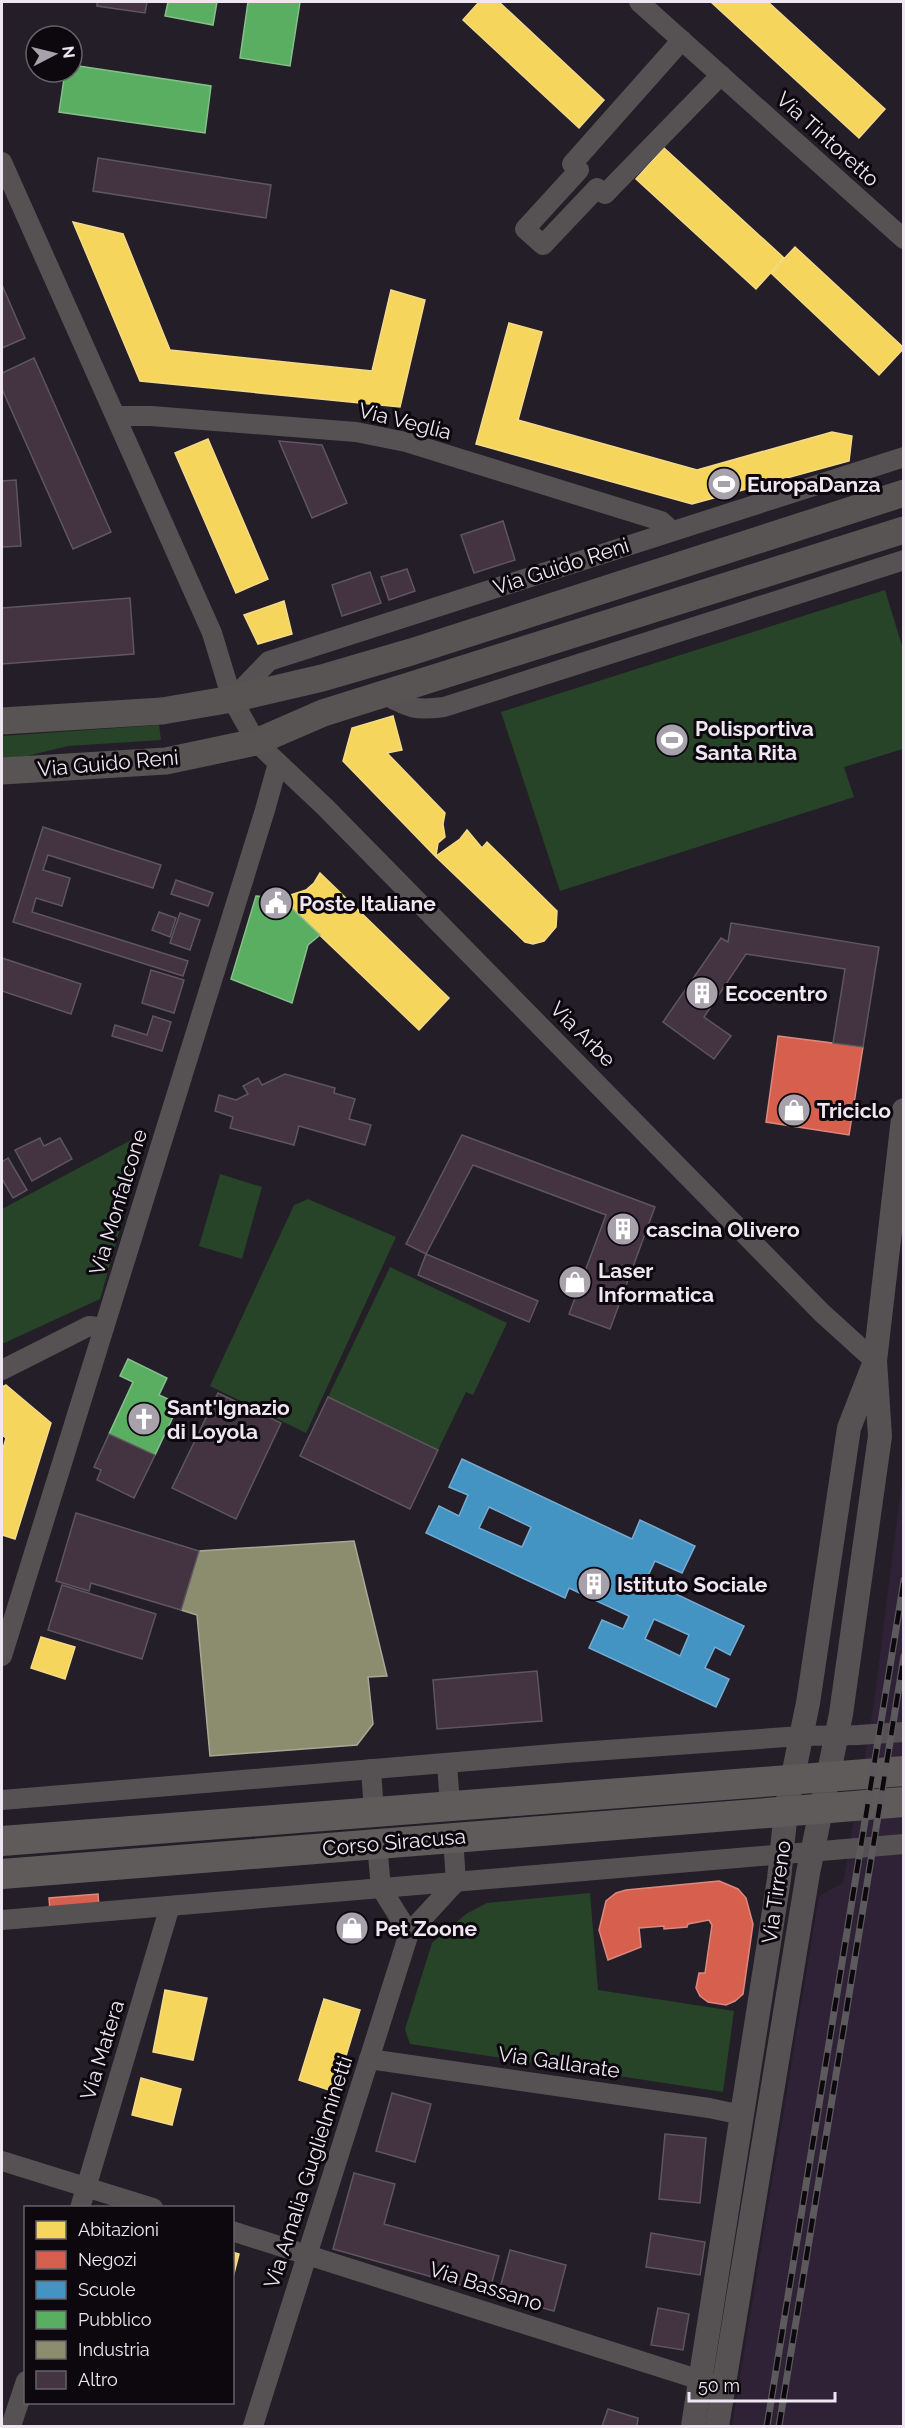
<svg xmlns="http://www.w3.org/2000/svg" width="905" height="2428" viewBox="0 0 905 2428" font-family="Raleway,sans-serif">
<rect width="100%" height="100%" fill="#241e28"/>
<path fill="#2f2236" d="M903 1472V2426H732L819 1896 843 1883 874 1703Z"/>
<g fill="#274429">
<path d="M885 590 903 649V749L844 767 854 797 560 891 501 712Z"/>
<path d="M159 725 161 740 68 746 27 756 2 758V736Z"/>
<path d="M148 1131 100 1299 2 1344V1209Z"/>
<path d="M220 1174 262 1187 242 1259 199 1246Z"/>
<path d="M308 1199 396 1237 306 1433 210 1386 294 1205Z"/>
<path d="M390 1267 507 1323 473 1395 466 1392 438 1450 328 1397Z"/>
<path d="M590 1893 598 1990 734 2011 723 2092 410 2044 405 2029 432 1943 466 1914 487 1903Z"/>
</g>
<g fill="#f6d55c" stroke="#f4da89" stroke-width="1.5">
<path d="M479 2H499L604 100 579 128 463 20Z"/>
<path d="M711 2H768L885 109 859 138Z"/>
<path d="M664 148 784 258 756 289 636 179Z"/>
<path d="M73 222 123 234 170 350 372 371 391 290 425 300 400 407 140 381Z"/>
<path d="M795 247 904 348 879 375 771 273Z"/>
<path d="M509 323 542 332 518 420 697 470 832 432 852 436 849 461 692 504 476 444Z"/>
<path d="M208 439 268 579 236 593 175 453Z"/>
<path d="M284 601 292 634 258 644 244 615Z"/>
<path d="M393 716 402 750 387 753 445 813 443 824 445 837 438 843 436 856 460 839 467 830 482 848 487 842 557 911 556 927 544 941 533 944 525 942 434 855 343 761 352 728Z"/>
<path d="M320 873 449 998 419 1030 281 898 306 890 314 883Z"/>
<path d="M6 1385 51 1423 15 1539 2 1535V1452L6 1438 2 1435V1387Z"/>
<path d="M41 1637 75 1647 65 1679 31 1668Z"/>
<path d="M165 1990 207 1998 193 2060 153 2052Z"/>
<path d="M324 1999 360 2010 335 2092 299 2080Z"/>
<path d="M141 2078 181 2089 172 2125 132 2115Z"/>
<path d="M232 2252 239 2254 232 2281Z"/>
</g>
<g fill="#d6604d" stroke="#dd887e" stroke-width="1.5">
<path d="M778 1036 863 1047 849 1135 766 1122Z"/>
<path d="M719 1881 738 1889 746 1898 753 1924 743 1994 735 2001 726 2005 708 2002 700 1996 696 1988 699 1973H705L712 1925 709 1920 688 1924 687 1927 664 1929V1926L639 1928 641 1947 608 1960 599 1930 606 1901 616 1893 626 1890Z"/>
<path d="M98 1894 99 1908 50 1911 49 1898Z"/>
</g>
<path fill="#4393c3" stroke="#76acd1" stroke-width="1.5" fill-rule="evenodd" d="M462 1459 632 1539 640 1520 695 1546 682 1573 655 1561 646 1580 744 1626 730 1655 715 1647 705 1668 729 1679 716 1707 589 1648 602 1620 623 1629 629 1616 569 1588 565 1598 426 1533 439 1506 459 1516 468 1495 449 1487ZM489 1507 531 1527 522 1547 479 1528ZM654 1619 689 1635 680 1656 645 1639Z"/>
<g fill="#5aae61" stroke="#86bf8c" stroke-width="1.5">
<path d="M168 2H217L213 25 165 16Z"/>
<path d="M248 2H300L290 66 240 58Z"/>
<path d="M72 65 211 86 205 133 59 112 65 72H72Z"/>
<path d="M256 896 281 898 320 935 308 945 292 1003 231 979Z"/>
<path d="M128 1359 167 1378 159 1395 179 1404 155 1455 109 1434 133 1382 120 1376Z"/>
</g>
<path fill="#8c8c6e" stroke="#a9a796" stroke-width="1.5" d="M354 1541 387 1676 368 1677 373 1724 357 1745 210 1756 197 1615 181 1610 199 1551Z"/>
<g fill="#443441" stroke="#5e565d" stroke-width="1.5">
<path d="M97 2H147L145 13 97 6Z"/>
<path d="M98 158 271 185 266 218 93 191Z"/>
<path d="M2 285 25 338 2 348Z"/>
<path d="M34 358 111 532 73 549 2 389V373Z"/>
<path d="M279 441 322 445 347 503 312 518Z"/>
<path d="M16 480 21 546 2 547V481Z"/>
<path d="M503 521 515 560 474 573 461 535Z"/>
<path d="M407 569 415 591 389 600 381 577Z"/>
<path d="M370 572 381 603 342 616 332 585Z"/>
<path d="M130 598 134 654 2 664V608Z"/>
<path d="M43 827 161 865 153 888 48 855 43 870 70 878 62 906 36 898 32 912 188 961 183 976 13 922Z"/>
<path d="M176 880 213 893 208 906 171 894Z"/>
<path d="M159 912 176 918 170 937 152 930Z"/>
<path d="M180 913 200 920 190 950 170 943Z"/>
<path d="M731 923 879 947 863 1047 833 1043 845 969 746 954 704 1017 731 1036 714 1059 663 1022 721 938 728 942Z"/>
<path d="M2 958 81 984 71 1014 2 991Z"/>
<path d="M151 970 184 980 174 1013 142 1003Z"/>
<path d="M153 1016 171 1022 162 1051 112 1036 115 1025 147 1035Z"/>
<path d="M285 1074 335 1088 334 1093 355 1099 349 1119 371 1125 365 1145 299 1126 294 1145 230 1128 233 1117 215 1111 219 1095 236 1100 248 1094 243 1086 258 1078 262 1085Z"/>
<path d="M462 1135 655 1207 610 1329 569 1314 606 1215 473 1165 426 1254 406 1244Z"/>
<path d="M40 1138 44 1146 60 1138 72 1159 32 1181 15 1150Z"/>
<path d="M8 1158 27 1190 13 1198 2 1179V1162Z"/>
<path d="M426 1254 538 1301 529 1322 418 1275Z"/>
<path d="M218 1393 281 1423 236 1519 172 1488Z"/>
<path d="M328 1397 438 1450 410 1509 300 1456Z"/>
<path d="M109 1434 155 1455 134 1498 97 1480 101 1470 94 1467Z"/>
<path d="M76 1513 199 1551 181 1610 91 1583 89 1591 56 1581Z"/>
<path d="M62 1585 156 1614 142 1659 48 1630Z"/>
<path d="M537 1671 542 1721 437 1729 433 1680Z"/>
<path d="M392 2093 431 2104 415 2162 376 2151Z"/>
<path d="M665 2134 706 2138 700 2203 659 2199Z"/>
<path d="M354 2173 395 2184 384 2224 499 2256 489 2293 333 2249Z"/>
<path d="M651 2233 705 2242 700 2275 646 2267Z"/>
<path d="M510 2250 566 2265 554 2311 498 2296Z"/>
<path d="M658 2308 689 2314 683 2350 651 2345Z"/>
<path d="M608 2409 638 2418 637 2426H602Z"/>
</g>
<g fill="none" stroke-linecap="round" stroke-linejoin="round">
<g stroke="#565253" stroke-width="20">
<path d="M639 2 904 239"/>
<path d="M682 40 572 164 579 170 525 229 543 245 597 188 605 194 721 75"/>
<path d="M2 162 212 633 232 699 256 742 325 807 822 1313 875 1361"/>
<path d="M116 416H151L356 432 406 442 661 521 671 530"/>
<path d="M385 695C409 708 416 711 444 707L904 560"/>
<path d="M232 699 269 661 904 457"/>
<path d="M2 1370 89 1326 104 1328"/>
<path d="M2 1656 265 810 278 763"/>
<path d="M447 1763 450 1806"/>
<path d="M371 1769 374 1813"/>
<path d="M2 1800 565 1753 801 1736 858 1735 904 1732"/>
<path d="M377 1844 381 1888 409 1933"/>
<path d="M2 1920 904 1844"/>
<path d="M369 2059 709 2108 742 2115"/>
<path d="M2 2161 153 2208"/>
<path d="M80 2208 170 1906"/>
<path d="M232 2231 713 2384"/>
<path d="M11 2426 26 2381"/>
<path d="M253 2426 409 1933 456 1882 453 1837"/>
</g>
<g stroke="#565253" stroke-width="24">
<path d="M693 2426 779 1879 786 1810 808 1703 849 1428 872 1369"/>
<path d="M717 2426 808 1873 841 1714 880 1436 875 1361 904 1110"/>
</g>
<g stroke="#585454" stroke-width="27">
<path d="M2 721 162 711 232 699 322 678 411 652 904 493"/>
<path d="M2 771 166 761 256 742 323 713 904 530"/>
</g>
<g stroke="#605b5b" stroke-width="30">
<path d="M2 1841 904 1771"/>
<path d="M2 1874 904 1802"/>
</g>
<g stroke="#5c5a5c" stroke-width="7">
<g id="rail">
<path d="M767 2426 904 1580"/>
<path d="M779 2426 904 1656"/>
</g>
</g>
<use href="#rail" stroke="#0c080e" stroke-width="4.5" stroke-dasharray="14" stroke-linecap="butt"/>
</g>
<defs>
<g id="stadium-disc" transform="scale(1.725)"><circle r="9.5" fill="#a7a1ab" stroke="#0c080e"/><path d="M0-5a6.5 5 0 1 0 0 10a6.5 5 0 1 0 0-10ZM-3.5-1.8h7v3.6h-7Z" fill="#fff"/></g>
<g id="civic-disc" transform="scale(1.725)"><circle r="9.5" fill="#a7a1ab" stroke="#0c080e"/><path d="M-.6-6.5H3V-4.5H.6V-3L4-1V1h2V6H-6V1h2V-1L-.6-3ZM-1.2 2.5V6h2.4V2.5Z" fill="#fff"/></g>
<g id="building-disc" transform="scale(1.725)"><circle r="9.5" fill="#a7a1ab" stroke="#0c080e"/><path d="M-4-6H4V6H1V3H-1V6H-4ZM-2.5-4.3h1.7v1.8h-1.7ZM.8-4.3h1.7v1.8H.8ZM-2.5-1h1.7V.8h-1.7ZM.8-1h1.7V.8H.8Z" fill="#fff"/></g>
<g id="shop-disc" transform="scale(1.725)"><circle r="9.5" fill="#a7a1ab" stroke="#0c080e"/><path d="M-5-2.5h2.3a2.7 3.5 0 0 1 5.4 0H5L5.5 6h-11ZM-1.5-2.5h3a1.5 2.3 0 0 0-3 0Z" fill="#fff"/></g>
<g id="church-disc" transform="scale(1.725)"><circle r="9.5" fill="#a7a1ab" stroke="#0c080e"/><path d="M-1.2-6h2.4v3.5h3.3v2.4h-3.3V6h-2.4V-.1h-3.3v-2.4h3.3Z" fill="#fff"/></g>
</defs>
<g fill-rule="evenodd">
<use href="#stadium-disc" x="724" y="484"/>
<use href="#stadium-disc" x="672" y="740"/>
<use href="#civic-disc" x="276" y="903"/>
<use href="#building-disc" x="702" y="993"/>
<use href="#shop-disc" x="794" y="1110"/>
<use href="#building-disc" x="623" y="1229"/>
<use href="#shop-disc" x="575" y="1282"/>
<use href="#church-disc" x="144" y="1419"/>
<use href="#building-disc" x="594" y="1584"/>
<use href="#shop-disc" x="352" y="1928"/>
</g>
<g text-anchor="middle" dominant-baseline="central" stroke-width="6" stroke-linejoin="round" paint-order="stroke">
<g font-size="21" fill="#eee7f2" stroke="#0c080e">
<text transform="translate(828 139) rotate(42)">Via Tintoretto</text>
<text transform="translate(405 421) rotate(14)">Via Veglia</text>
<text transform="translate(561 566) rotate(-18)">Via Guido Reni</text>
<text transform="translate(108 763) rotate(-5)">Via Guido Reni</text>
<text transform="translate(583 1034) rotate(45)">Via Arbe</text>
<text transform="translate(118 1202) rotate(-73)">Via Monfalcone</text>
<text transform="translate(394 1842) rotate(-5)">Corso Siracusa</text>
<text transform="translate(776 1892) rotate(-82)">Via Tirreno</text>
<text transform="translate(102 2050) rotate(-73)">Via Matera</text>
<text transform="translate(559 2062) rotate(8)">Via Gallarate</text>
<text transform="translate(308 2172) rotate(-72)">Via Amalia Guglielminetti</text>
<text transform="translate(486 2286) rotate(18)">Via Bassano</text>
</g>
<g font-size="21" font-weight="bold" fill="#eee7f2" stroke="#0c080e" text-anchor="start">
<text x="747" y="484">EuropaDanza</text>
<text x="695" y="728">Polisportiva<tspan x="695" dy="24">Santa Rita</tspan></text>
<text x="299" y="903">Poste Italiane</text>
<text x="725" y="993">Ecocentro</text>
<text x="817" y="1110">Triciclo</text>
<text x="646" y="1229">cascina Olivero</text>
<text x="598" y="1270">Laser<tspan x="598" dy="24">Informatica</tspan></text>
<text x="167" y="1407">Sant'Ignazio<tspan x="167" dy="24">di Loyola</tspan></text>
<text x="617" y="1584">Istituto Sociale</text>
<text x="375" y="1928">Pet Zoone</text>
</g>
</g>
<rect width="905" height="2428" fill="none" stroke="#eee7f2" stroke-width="6"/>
<rect x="24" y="2206" width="210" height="198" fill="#0c080e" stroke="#666169" stroke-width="1.5"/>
<rect x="36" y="2221" width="30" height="18" fill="#f6d55c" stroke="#666169" stroke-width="1.5"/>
<text x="78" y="2236" font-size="18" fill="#eee7f2">Abitazioni</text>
<rect x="36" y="2251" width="30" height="18" fill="#d6604d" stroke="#666169" stroke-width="1.5"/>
<text x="78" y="2266" font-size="18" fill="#eee7f2">Negozi</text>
<rect x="36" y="2281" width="30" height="18" fill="#4393c3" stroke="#666169" stroke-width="1.5"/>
<text x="78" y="2296" font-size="18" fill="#eee7f2">Scuole</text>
<rect x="36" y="2311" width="30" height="18" fill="#5aae61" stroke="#666169" stroke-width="1.5"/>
<text x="78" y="2326" font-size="18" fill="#eee7f2">Pubblico</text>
<rect x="36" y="2341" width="30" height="18" fill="#8c8c6e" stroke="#666169" stroke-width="1.5"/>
<text x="78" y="2356" font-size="18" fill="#eee7f2">Industria</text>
<rect x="36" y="2371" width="30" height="18" fill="#443441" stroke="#666169" stroke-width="1.5"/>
<text x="78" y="2386" font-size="18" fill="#eee7f2">Altro</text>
<g transform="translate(54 54) rotate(83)"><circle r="28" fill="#0c080e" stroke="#666169" stroke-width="1.5"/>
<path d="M0-4.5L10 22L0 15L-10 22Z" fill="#a7a1ab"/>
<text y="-9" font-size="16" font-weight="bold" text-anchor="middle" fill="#eee7f2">N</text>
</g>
<path d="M689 2392v9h146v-9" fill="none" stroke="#eee7f2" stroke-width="3"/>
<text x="698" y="2392" font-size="18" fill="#eee7f2" stroke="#0c080e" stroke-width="4.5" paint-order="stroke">50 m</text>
</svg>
